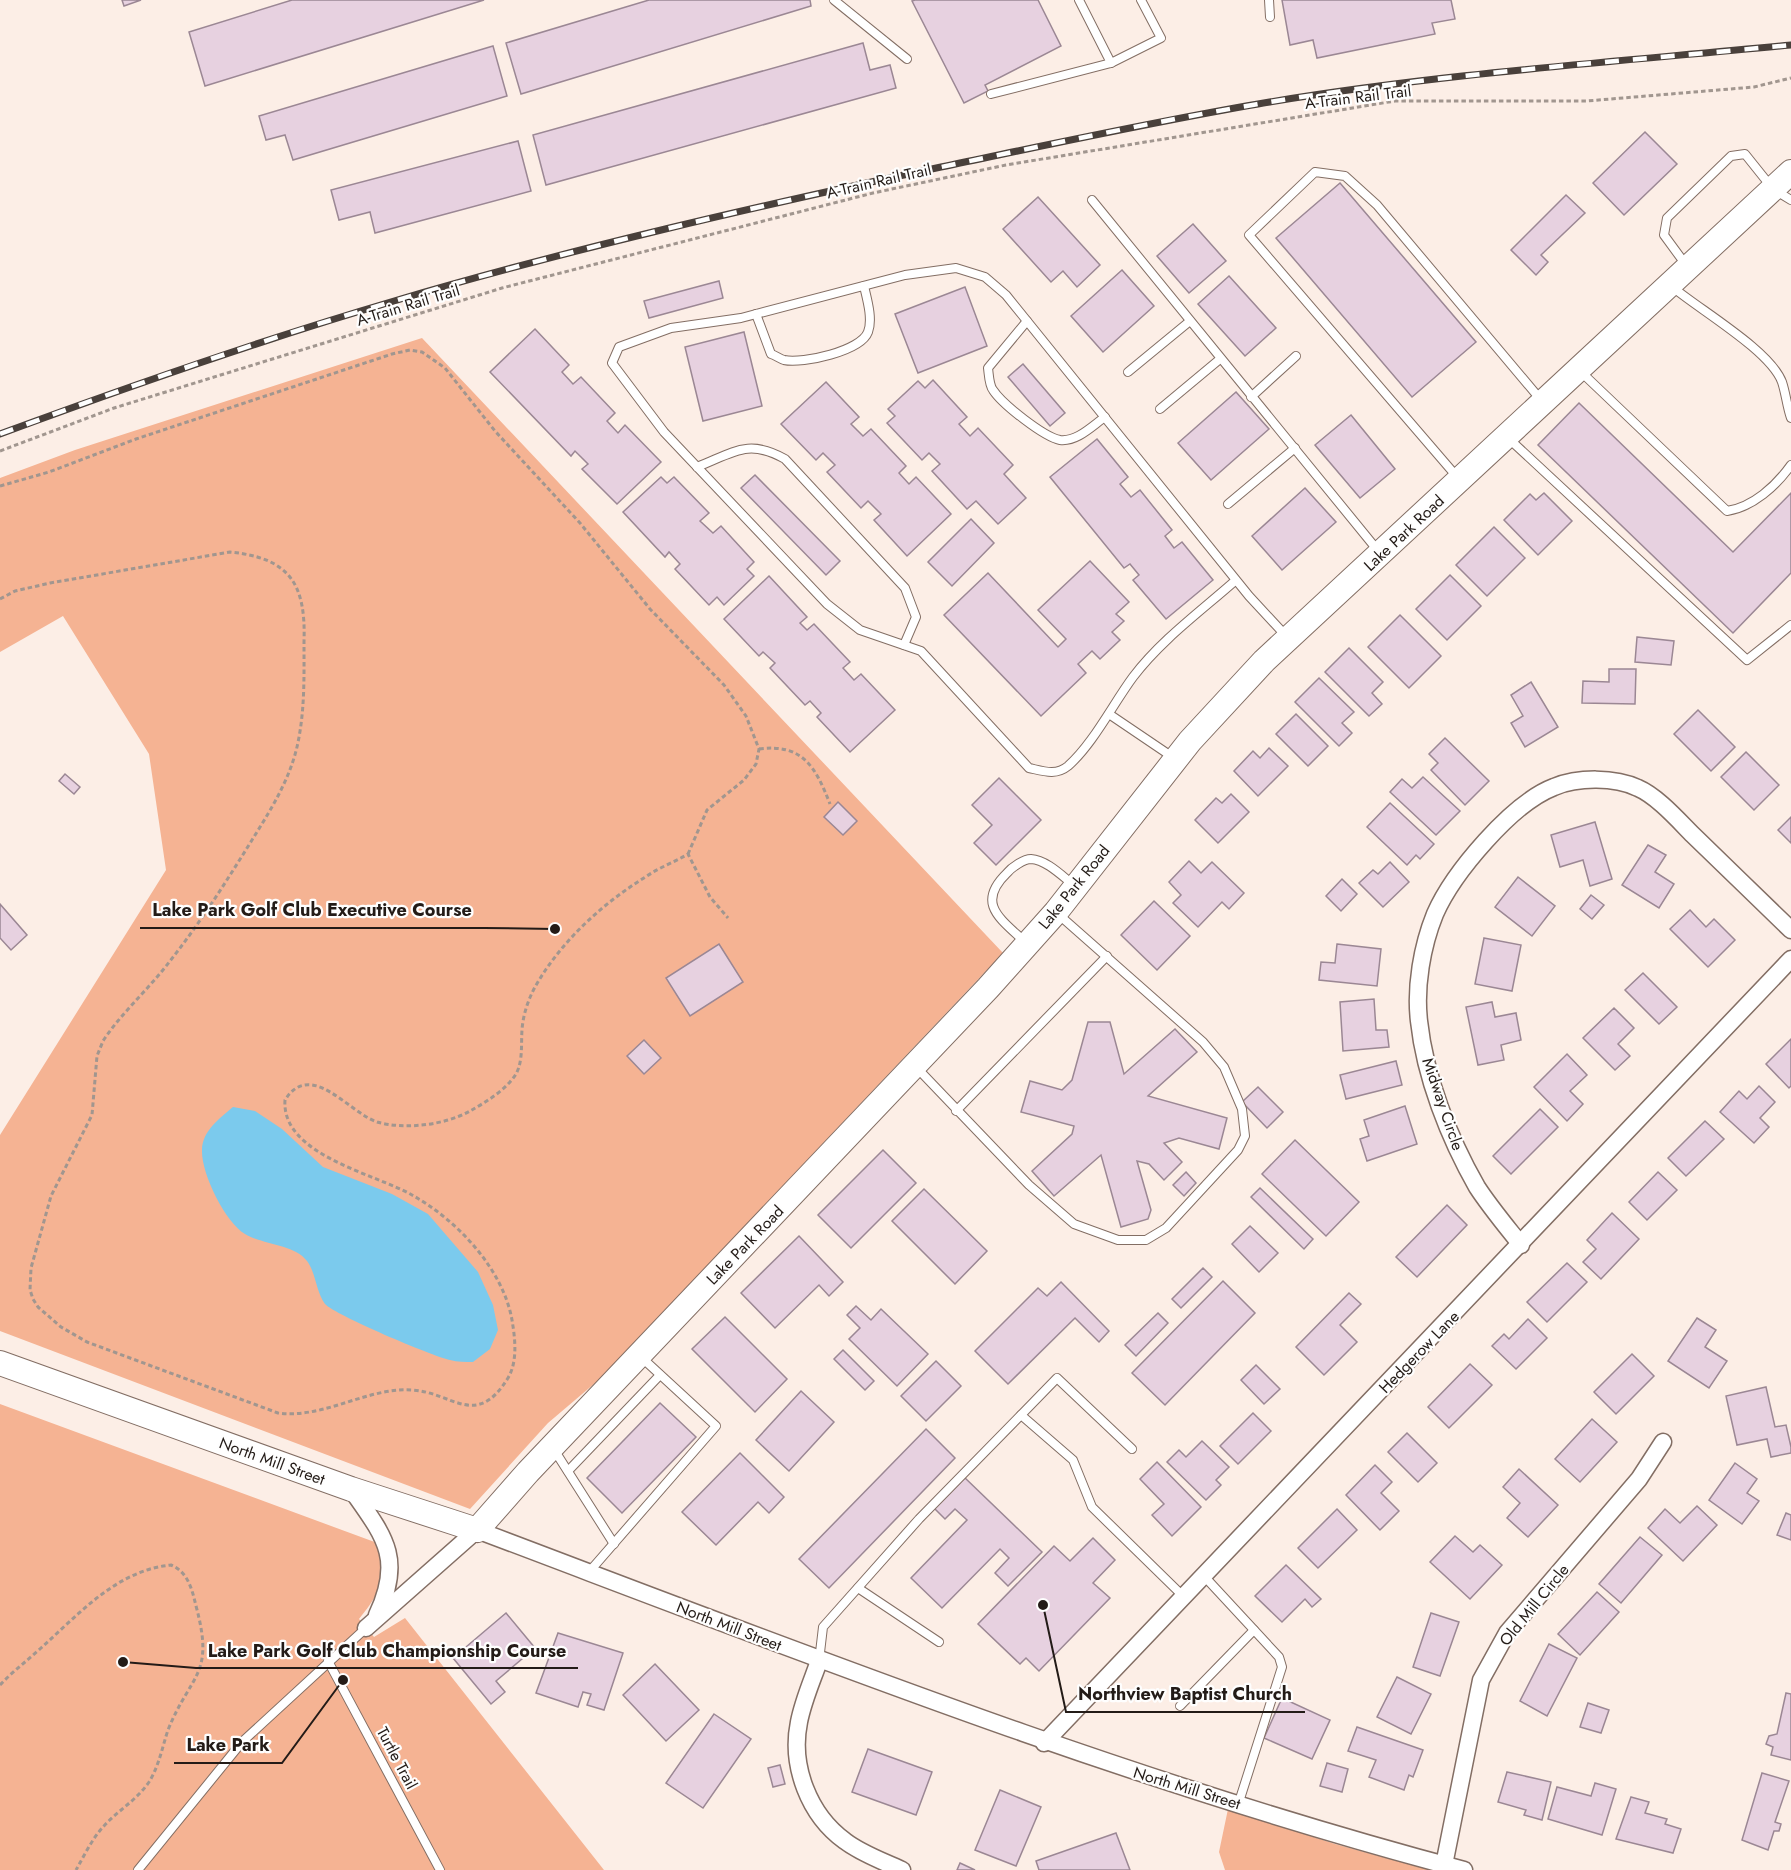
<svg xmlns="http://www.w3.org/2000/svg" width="1791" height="1870" viewBox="0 0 1791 1870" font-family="Jost,sans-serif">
<rect width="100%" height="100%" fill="#fceee6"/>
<g fill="#f5b393">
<path d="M422 338 1003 953 601 1378 548 1423 470 1509 0 1331V1135L166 870 149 754 63 616 0 652V478L75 450Z"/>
<path d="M0 1404 380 1544C386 1580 381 1592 359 1619L374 1637 405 1618 604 1870H0Z"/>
<path d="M1228 1809 1335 1844 1430 1870H1225L1219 1852Z"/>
</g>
<path fill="#7bcaed" d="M233 1107 255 1111 282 1129 323 1167 392 1194 428 1214 478 1272 493 1305 498 1330 490 1349 473 1362C466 1362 457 1362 450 1360 432 1356 335 1315 325 1304 316 1292 316 1273 307 1261 294 1244 263 1245 245 1234 225 1222 201 1173 202 1150 202 1131 220 1118 233 1107Z"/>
<g fill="#e7d1e0" stroke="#9b8794" stroke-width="1.5">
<path d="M122 0H141L124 6Z"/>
<path d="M292 0H484L205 86 189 32Z"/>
<path d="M649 0H810L811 6 521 94 506 43Z"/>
<path d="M915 0H1038L1061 46 985 85 988 91 964 103 912 1Z"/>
<path d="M1282 0H1451L1455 19 1432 23 1435 34 1317 58 1313 40 1290 45Z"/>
<path d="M863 43 870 70 890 65 896 88 546 185 533 135Z"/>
<path d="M493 46 507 96 293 160 285 135 266 140 259 116Z"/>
<path d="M1645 132 1677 164 1624 215 1593 183Z"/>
<path d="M518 141 531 191 375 233 370 212 339 220 331 190Z"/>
<path d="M1340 183 1476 342 1412 397 1276 238Z"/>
<path d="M1566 195 1585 213 1541 255 1548 262 1536 275 1511 250Z"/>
<path d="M1038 197 1100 265 1077 287 1063 271 1051 282 1003 229Z"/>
<path d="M1193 224 1226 261 1189 293 1157 256Z"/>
<path d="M1122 270 1154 306 1103 352 1071 316Z"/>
<path d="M1229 276 1276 328 1245 356 1198 304Z"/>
<path d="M719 281 723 298 649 318 644 301Z"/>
<path d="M965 287 987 346 918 373 895 314Z"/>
<path d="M535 329 569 365 562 372 573 384 581 377 615 413 607 421 618 433 625 425 661 462 617 504 582 469 588 464 575 451 571 456 490 372Z"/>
<path d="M744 332 762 406 703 421 685 347Z"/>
<path d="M1023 364 1065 413 1050 426 1008 377Z"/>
<path d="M933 380 967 417 959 424 970 436 978 428 1013 465 1004 474 1026 498 998 524 976 501 967 509 932 471 940 464 929 453 922 460 887 423 895 416 888 409 918 381 925 388Z"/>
<path d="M826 382 859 417 851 424 863 436 871 429 906 466 899 473 909 484 916 477 951 514 907 556 874 520 881 514 868 501 861 508 827 472 835 465 823 453 816 460 781 424Z"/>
<path d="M1236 392 1269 429 1211 480 1178 443Z"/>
<path d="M1579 403 1733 552 1791 493V573L1733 633 1538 445Z"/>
<path d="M1351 415 1395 469 1360 498 1315 445Z"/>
<path d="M1097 439 1128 477 1120 484 1131 497 1140 490 1172 530 1165 536 1174 548 1182 542 1213 580 1166 619 1133 580 1139 575 1130 564 1124 568 1050 477Z"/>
<path d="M755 475 840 561 826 575 741 488Z"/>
<path d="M661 477 667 483 674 477 709 513 700 521 713 533 721 526 754 562 747 569 754 576 724 605 717 597 709 605 675 569 680 564 669 552 665 557 623 512Z"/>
<path d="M1305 488 1336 522 1282 570 1252 536Z"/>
<path d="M1544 493 1572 521 1538 555 1504 520 1530 494 1536 500Z"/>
<path d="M971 519 994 543 952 586 928 562Z"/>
<path d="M1494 527 1525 558 1487 596 1456 565Z"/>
<path d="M1090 561 1129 602 1116 614 1124 621 1112 632 1120 640 1100 659 1092 651 1078 664 1086 673 1041 716 944 615 988 573 1058 647 1066 639 1038 610Z"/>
<path d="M1450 575 1481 606 1447 640 1416 609Z"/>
<path d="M769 576 807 617 800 623 807 630 814 624 850 662 843 668 854 680 861 674 895 710 850 752 817 717 821 713 810 701 805 705 770 668 775 663 763 652 759 656 724 619Z"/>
<path d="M1400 615 1441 656 1409 688 1368 647Z"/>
<path d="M1637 637 1674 641 1671 665 1635 662Z"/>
<path d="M1349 648 1383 682 1372 693 1382 704 1369 716 1325 672Z"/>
<path d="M1609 669H1636L1635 704 1582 703 1583 681 1609 682Z"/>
<path d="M1319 678 1354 712 1342 723 1352 733 1339 746 1295 702Z"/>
<path d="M1531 682 1558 727 1525 747 1511 723 1523 716 1511 695Z"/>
<path d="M1698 710 1735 747 1711 771 1674 734Z"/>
<path d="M1296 714 1328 746 1308 766 1276 734Z"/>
<path d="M1445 738 1489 781 1465 805 1431 770 1438 763 1429 754Z"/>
<path d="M1269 748 1288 766 1258 796 1234 771 1253 751 1260 758Z"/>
<path d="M1746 752 1779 785 1754 810 1721 777Z"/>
<path d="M65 774 80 787 74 794 59 781Z"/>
<path d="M1423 777 1460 811 1436 835 1390 792 1402 779 1412 788Z"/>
<path d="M999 778 1041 820 996 865 974 843 992 825 972 805Z"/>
<path d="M1231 794 1249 812 1218 843 1195 820 1216 798 1222 803Z"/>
<path d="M838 802 857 821 843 835 824 817Z"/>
<path d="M1390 803 1434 844 1420 859 1416 855 1407 865 1367 827Z"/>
<path d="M1791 817V843L1778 830Z"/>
<path d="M1595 822 1612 879 1590 886 1583 860 1560 867 1551 835Z"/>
<path d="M1648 845 1666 855 1655 872 1674 884 1659 908 1622 885Z"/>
<path d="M1189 861 1201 873 1212 862 1244 893 1229 909 1222 902 1198 927 1173 903 1181 895 1169 882Z"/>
<path d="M1390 862 1409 882 1383 907 1359 883 1373 870 1378 874Z"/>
<path d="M1518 877 1555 906 1532 936 1495 907Z"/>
<path d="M1342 879 1357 894 1341 911 1326 896Z"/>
<path d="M1591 895 1604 905 1592 919 1580 909Z"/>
<path d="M1154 901 1190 936 1157 970 1121 935Z"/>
<path d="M0 904 27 935 11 950 0 938Z"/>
<path d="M1690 910 1706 927 1714 919 1735 940 1708 967 1670 929Z"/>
<path d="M1484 938 1521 945 1512 991 1475 984Z"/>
<path d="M719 944 743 982 690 1016 666 978Z"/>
<path d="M1337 944 1381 949 1377 986 1319 980 1321 962 1335 963Z"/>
<path d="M1643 973 1677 1007 1659 1024 1625 990Z"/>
<path d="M1374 999 1376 1030H1387L1389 1047 1343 1051 1340 1002Z"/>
<path d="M1492 1002 1495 1017 1516 1013 1521 1040 1501 1045 1504 1060 1478 1065 1466 1007Z"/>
<path d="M1614 1008 1634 1028 1618 1044 1630 1056 1615 1070 1583 1038Z"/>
<path d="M1088 1022H1110L1124 1074 1175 1029 1197 1052 1148 1096 1227 1118 1219 1149 1179 1138 1164 1143 1182 1162 1164 1180 1149 1164 1137 1161 1151 1210 1148 1219 1121 1227 1101 1155 1054 1196 1032 1171 1072 1134 1074 1126 1021 1112 1030 1081 1062 1090 1072 1080Z"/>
<path d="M1791 1039V1086L1789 1088 1766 1064Z"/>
<path d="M644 1040 661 1058 644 1074 627 1056Z"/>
<path d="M1567 1054 1587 1075 1570 1091 1583 1104 1567 1121 1534 1087Z"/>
<path d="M1396 1061 1402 1085 1346 1099 1340 1075Z"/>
<path d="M1759 1086 1775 1102 1760 1118 1769 1127 1754 1143 1720 1112 1739 1091 1747 1099Z"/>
<path d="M1258 1087 1283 1112 1267 1128 1242 1102Z"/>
<path d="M1405 1106 1417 1144 1367 1161 1360 1139 1369 1136 1364 1120Z"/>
<path d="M1540 1109 1558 1127 1511 1174 1493 1156Z"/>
<path d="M1705 1121 1724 1139 1686 1176 1668 1158Z"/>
<path d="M1295 1140 1359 1202 1326 1236 1262 1174Z"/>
<path d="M883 1150 916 1183 851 1248 818 1215Z"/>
<path d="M1186 1172 1196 1183 1184 1196 1173 1185Z"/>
<path d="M1658 1172 1677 1190 1647 1220 1629 1202Z"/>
<path d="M1260 1188 1313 1239 1304 1249 1251 1197Z"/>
<path d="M924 1189 987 1251 955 1284 892 1221Z"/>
<path d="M1447 1205 1467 1225 1417 1277 1396 1257Z"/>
<path d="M1612 1213 1639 1239 1601 1279 1583 1262 1596 1249 1587 1240Z"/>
<path d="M1250 1226 1278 1253 1259 1272 1232 1244Z"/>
<path d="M799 1236 843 1282 829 1296 819 1285 775 1328 741 1293Z"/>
<path d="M1567 1263 1587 1282 1547 1322 1527 1302Z"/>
<path d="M1203 1268 1212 1277 1181 1308 1172 1299Z"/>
<path d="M1223 1281 1255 1313 1165 1405 1132 1373Z"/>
<path d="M1061 1282 1109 1331 1099 1342 1075 1318 1008 1384 975 1351 1038 1288 1047 1296Z"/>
<path d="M1349 1293 1361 1304 1340 1325 1357 1342 1324 1375 1296 1347Z"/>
<path d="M856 1306 871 1320 881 1309 928 1354 897 1386 849 1339 860 1328 847 1315Z"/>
<path d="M1158 1313 1168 1323 1136 1356 1125 1345Z"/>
<path d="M725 1317 787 1379 755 1412 692 1349Z"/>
<path d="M1697 1318 1716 1330 1705 1347 1727 1361 1709 1388 1668 1361Z"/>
<path d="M1528 1319 1547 1338 1516 1369 1492 1346 1504 1334 1509 1339Z"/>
<path d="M843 1350 874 1381 865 1390 834 1359Z"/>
<path d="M1632 1354 1654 1376 1616 1414 1594 1392Z"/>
<path d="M936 1361 961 1386 926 1421 901 1396Z"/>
<path d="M1470 1364 1492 1385 1449 1428 1428 1407Z"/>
<path d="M1256 1365 1280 1389 1264 1404 1241 1380Z"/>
<path d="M1766 1387 1775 1427 1786 1425 1791 1447V1453L1771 1457 1767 1439 1737 1445 1726 1396Z"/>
<path d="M801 1391 834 1422 789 1471 756 1440Z"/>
<path d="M660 1403 696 1437 622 1513 587 1478Z"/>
<path d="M1253 1413 1271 1431 1238 1464 1220 1446Z"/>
<path d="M1592 1419 1617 1442 1580 1482 1555 1459Z"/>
<path d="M926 1429 955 1458 829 1588 799 1559Z"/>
<path d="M1407 1433 1437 1463 1418 1482 1388 1452Z"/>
<path d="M1202 1441 1229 1467 1216 1480 1221 1485 1206 1500 1167 1462 1179 1450 1186 1457Z"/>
<path d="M740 1453 784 1497 769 1513 758 1502 716 1545 682 1512Z"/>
<path d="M1157 1462 1201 1507 1172 1536 1152 1515 1164 1504 1140 1479Z"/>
<path d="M1735 1463 1757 1479 1747 1493 1759 1501 1742 1524 1709 1500Z"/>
<path d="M1375 1465 1392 1482 1381 1493 1399 1511 1380 1530 1346 1495Z"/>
<path d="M1519 1469 1558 1505 1528 1537 1507 1518 1520 1503 1503 1487Z"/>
<path d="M964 1477 1042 1552 1008 1586 995 1573 1009 1558 1000 1549 942 1608 911 1578 967 1520 955 1509 945 1519 934 1508Z"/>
<path d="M1697 1506 1717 1525 1683 1561 1648 1528 1665 1509 1680 1523Z"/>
<path d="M1337 1509 1357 1530 1318 1568 1298 1548Z"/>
<path d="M1786 1513 1791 1515V1540L1777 1535Z"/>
<path d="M1455 1536 1473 1552 1480 1545 1502 1565 1470 1599 1430 1562Z"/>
<path d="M1640 1537 1662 1555 1621 1603 1599 1584Z"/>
<path d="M1093 1538 1115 1560 1093 1583 1110 1598 1039 1671 1026 1658 1020 1664 978 1624 1054 1546 1070 1561Z"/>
<path d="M1286 1565 1321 1599 1312 1607 1305 1599 1282 1622 1255 1596Z"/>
<path d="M1597 1592 1619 1612 1580 1655 1558 1634Z"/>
<path d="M506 1613 535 1648 496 1681 505 1692 491 1704 453 1658Z"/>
<path d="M1431 1613 1459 1622 1440 1676 1413 1667Z"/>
<path d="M558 1633 623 1653 604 1710 587 1705 591 1694 583 1692 578 1707 536 1693Z"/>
<path d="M1549 1644 1577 1658 1547 1716 1520 1701Z"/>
<path d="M655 1664 699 1710 666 1741 623 1695Z"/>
<path d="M1397 1677 1431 1694 1411 1734 1377 1717Z"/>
<path d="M1786 1693 1791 1694V1760L1771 1755 1773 1747 1766 1744 1769 1736 1777 1734Z"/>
<path d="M1282 1698 1330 1720 1312 1759 1264 1738Z"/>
<path d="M1588 1703 1609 1710 1601 1733 1580 1727Z"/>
<path d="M714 1714 751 1739 703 1808 666 1783Z"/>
<path d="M1357 1727 1423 1750 1413 1777 1409 1775 1404 1790 1369 1777 1376 1760 1348 1751Z"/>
<path d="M868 1749 932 1772 916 1815 852 1792Z"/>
<path d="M1327 1763 1348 1769 1342 1792 1320 1786Z"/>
<path d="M780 1765 785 1784 773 1787 768 1768Z"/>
<path d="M1507 1772 1551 1782 1542 1820 1524 1815 1526 1810 1498 1802Z"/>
<path d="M1762 1773 1789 1781 1775 1822 1781 1824 1779 1831H1774L1768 1850 1742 1840Z"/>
<path d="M1595 1783 1616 1789 1602 1835 1548 1819 1557 1787 1591 1796Z"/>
<path d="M1000 1790 1041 1807 1016 1866 975 1850Z"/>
<path d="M1631 1797 1649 1802 1645 1813 1667 1819 1665 1824 1681 1829 1673 1853 1616 1839Z"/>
<path d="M1116 1833 1130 1870H1039L1036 1861Z"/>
<path d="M960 1863 975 1870H957Z"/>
</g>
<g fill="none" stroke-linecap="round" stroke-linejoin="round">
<g stroke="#836e64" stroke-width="10">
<g id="service">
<path d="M834 0 907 59"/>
<path d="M1269 0 1270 17"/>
<path d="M1111 63 1161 38 1141 0"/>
<path d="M991 94 1111 63 1079 0"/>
<path d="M1092 200 1379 552"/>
<path d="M1686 265 1664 235 1667 218 1731 156 1745 154 1773 189 1791 200"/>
<path d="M1670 285C1698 309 1770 350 1782 382 1786 394 1787 407 1791 418"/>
<path d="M756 314 771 354C775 355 780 359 784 360 803 364 861 351 868 332 873 319 867 299 864 286"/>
<path d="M1027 321 988 368C989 375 989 385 993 390 1002 404 1044 437 1060 440 1077 442 1092 426 1105 417"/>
<path d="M1580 371 1727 511C1753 507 1776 486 1791 465"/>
<path d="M1128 372 1190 321"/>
<path d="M1251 397 1296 356"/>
<path d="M1160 409 1220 359"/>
<path d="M1507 437 1747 660 1791 625"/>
<path d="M697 467C733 453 748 438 785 459L905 588 916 617 904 645"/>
<path d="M1458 478 1249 235 1315 172 1345 176 1377 205 1541 400"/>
<path d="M1228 504 1295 448"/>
<path d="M1236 580C1201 611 1161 640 1133 677 1113 704 1093 744 1068 766 1056 776 1043 771 1029 768L921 651 860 630 827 604 664 432 612 363 619 347 671 328 741 318 905 275 956 268 985 277 1006 295 1249 596 1287 637"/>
<path d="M1109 714 1174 758"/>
<path d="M1026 943C1001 919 975 904 1007 873 1012 867 1024 859 1031 859 1047 860 1063 877 1075 886"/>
<path d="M917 1068 1029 1185 1074 1224 1118 1240H1146L1166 1228 1238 1150 1245 1136 1242 1109 1224 1067 1203 1042 1058 914"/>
<path d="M956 1111 1107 956"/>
<path d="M1021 1415 1057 1378 1132 1449"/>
<path d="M553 1448 614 1544"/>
<path d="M568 1471 660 1375"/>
<path d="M589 1572 716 1426 640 1356"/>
<path d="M1204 1576 1279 1657 1282 1667 1238 1805"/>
<path d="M858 1588 939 1642"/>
<path d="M328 1661 440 1870"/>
<path d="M819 1661 823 1627 919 1519 1021 1415 1073 1460 1092 1507 1184 1597"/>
<path d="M1180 1706 1254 1630"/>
<path d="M138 1870 242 1742 366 1628"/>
</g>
</g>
<g stroke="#836e64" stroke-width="19">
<g id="minor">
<path d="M1521 1245C1506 1226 1490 1207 1477 1187 1449 1138 1425 1077 1419 1021 1415 987 1422 946 1435 914 1453 873 1512 803 1554 787 1578 777 1615 777 1638 788 1657 796 1679 821 1693 835 1726 867 1758 898 1791 930"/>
<path d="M351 1489C384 1536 404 1558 377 1615"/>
<path d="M366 1628 477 1530C803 1653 1127 1781 1464 1870"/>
<path d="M819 1661C812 1681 803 1701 799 1722 790 1766 809 1815 845 1841 862 1854 883 1861 902 1870"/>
<path d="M1044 1743 1791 959"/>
<path d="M1444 1865 1481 1680 1507 1633 1639 1479 1663 1442"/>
</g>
</g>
<g stroke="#836e64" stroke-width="26">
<path id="secondary" d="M0 1363 351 1489 477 1530 528 1472 988 988 1056 912 1190 741 1264 661 1791 172"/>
</g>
<g stroke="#a1968f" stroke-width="3" stroke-dasharray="4.5 3" stroke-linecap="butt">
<path d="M0 451 114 408 502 288 873 193 1006 165 1395 101H1586L1754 87 1791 78"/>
<path d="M0 486 49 472 136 439 392 354 410 350 422 352 445 368 495 431 580 523 650 609 724 685 746 716 759 749 756 764 744 780 707 810 688 854"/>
<path d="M0 599 15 591 50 583 230 552C290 558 306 584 304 642 304 677 305 712 297 747 289 781 270 811 252 840 226 882 200 923 170 961 149 989 122 1012 103 1041L97 1056 92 1115 51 1196 31 1268 30 1290 33 1299 38 1307 61 1327 87 1342 278 1413C325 1419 367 1387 412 1390 452 1392 476 1430 508 1378 518 1361 515 1338 512 1320 503 1269 457 1220 412 1195 376 1174 281 1155 285 1100 311 1059 348 1112 377 1122 405 1130 445 1125 470 1111 486 1102 506 1090 516 1074 523 1061 521 1045 522 1030 523 1015 528 1000 535 987 561 941 603 903 647 876 660 867 675 862 688 854L710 897 728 918"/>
<path d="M759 749C803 743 816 768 830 804"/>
<path d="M0 1685C13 1671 27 1661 41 1648 79 1614 117 1570 171 1565 188 1572 192 1589 196 1606 215 1676 191 1673 168 1730 162 1748 159 1766 149 1782 137 1800 117 1811 103 1827 92 1839 84 1856 76 1870"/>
</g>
<use href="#service" stroke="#fff" stroke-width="8"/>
<use href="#minor" stroke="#fff" stroke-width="16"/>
<use href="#secondary" stroke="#fff" stroke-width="24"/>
<g stroke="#49403b" stroke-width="7">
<path id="rail" d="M0 434C130 386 261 340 394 301 574 248 758 206 941 167 1047 145 1152 122 1258 104 1434 74 1614 62 1791 45"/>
</g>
<use href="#rail" stroke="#fefefe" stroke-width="4.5" stroke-dasharray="14" stroke-linecap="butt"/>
</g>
<g text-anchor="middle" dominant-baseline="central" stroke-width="4.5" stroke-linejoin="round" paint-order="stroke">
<g font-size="16" fill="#231b17" stroke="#fefefe">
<text transform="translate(1358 97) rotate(-7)">A-Train Rail Trail</text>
<text transform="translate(879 181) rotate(-13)">A-Train Rail Trail</text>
<text transform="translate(408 305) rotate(-17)">A-Train Rail Trail</text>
<text transform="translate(1404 533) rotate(-43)">Lake Park Road</text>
<text transform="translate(1074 887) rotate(-51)">Lake Park Road</text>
<text transform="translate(1443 1104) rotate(71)">Midway Circle</text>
<text transform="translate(745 1245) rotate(-46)">Lake Park Road</text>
<text transform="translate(1419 1352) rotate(-46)">Hedgerow Lane</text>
<text transform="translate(272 1461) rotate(20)">North Mill Street</text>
<text transform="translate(1534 1605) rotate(-51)">Old Mill Circle</text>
<text transform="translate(729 1626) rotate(21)">North Mill Street</text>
<text transform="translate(397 1758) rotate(62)">Turtle Trail</text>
<text transform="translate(1187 1788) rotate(17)">North Mill Street</text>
</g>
</g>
<path fill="none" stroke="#231b17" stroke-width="2" d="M555 929L484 928H140M123 1662L196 1668H578M1043 1605L1066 1712H1305M343 1680L282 1763H174"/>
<g fill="#231b17" stroke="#fefefe" stroke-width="2">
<circle cx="555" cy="929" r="6"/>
<circle cx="123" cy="1662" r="6"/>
<circle cx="1043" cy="1605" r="6"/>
<circle cx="343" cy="1680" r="6"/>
</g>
<g font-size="18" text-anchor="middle" font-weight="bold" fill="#231b17" stroke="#fefefe" stroke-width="4.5" stroke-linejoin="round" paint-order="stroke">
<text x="312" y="916">Lake Park Golf Club Executive Course</text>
<text x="387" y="1657">Lake Park Golf Club Championship Course</text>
<text x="1185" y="1700">Northview Baptist Church</text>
<text x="228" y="1751">Lake Park</text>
</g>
</svg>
